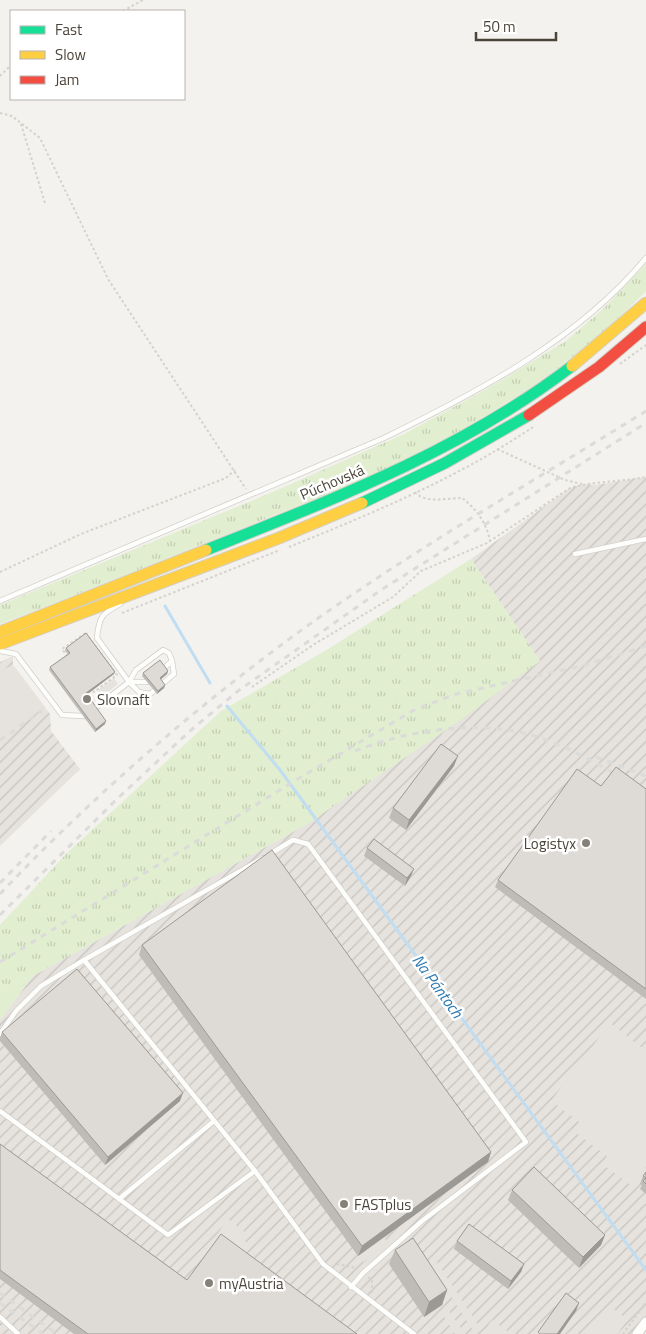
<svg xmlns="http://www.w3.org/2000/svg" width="646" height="1334" viewBox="0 0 646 1334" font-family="'Titillium Web',sans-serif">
<defs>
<pattern id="industrial-furrows" width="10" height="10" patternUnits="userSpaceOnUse" patternTransform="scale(1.25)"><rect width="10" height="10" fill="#e6e2de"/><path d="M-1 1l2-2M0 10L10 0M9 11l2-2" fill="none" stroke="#c7c3bf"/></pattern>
<pattern id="grass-tufts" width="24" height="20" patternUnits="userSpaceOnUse" patternTransform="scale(1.25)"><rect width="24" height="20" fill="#e1eecf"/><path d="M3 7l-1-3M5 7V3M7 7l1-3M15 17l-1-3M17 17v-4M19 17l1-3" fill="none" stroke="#c3cdb2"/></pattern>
</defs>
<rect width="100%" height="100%" fill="#f4f2ee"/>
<g fill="url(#industrial-furrows)">
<path d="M646 477V1320L636 1334H0V1020L33 976 307 824 540 661 471 559 570 488 584 484 595 485Z"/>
<path d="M13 656V665L50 714 51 731 80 769 0 846V662Z"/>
</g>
<g fill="url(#grass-tufts)">
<path d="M646 264V291C583 356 506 408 426 449 367 480 304 503 242 528 162 560 81 593 0 624V605L275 491 404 434 485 390 566 341 604 308Z"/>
<path d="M471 559 540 661 458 722 307 824 33 976 0 988V925L67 853 221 711 328 649Z"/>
</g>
<path fill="#e1eecf" d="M33 976 0 1020V988Z"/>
<g fill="#e6e3df">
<path d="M13 665 45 707 0 739V671Z"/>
<path d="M114 678 118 684 102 697 98 690Z"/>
<path d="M610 1023 646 1051V1167L632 1186 602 1164 607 1156 576 1133 582 1124 551 1101Z"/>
<path d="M228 1219 246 1233 243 1239 248 1244 243 1251 218 1233Z"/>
<path d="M384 1238 389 1243 363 1262 358 1256Z"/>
<path d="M437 1262 480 1328 474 1332 431 1266Z"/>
<path d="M609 1305 628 1320 617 1334H588Z"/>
<path d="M447 1308 465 1334H455L441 1312Z"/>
<path d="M492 1320 511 1334H490L487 1327Z"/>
</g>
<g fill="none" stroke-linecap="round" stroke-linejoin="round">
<g stroke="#c0ddf1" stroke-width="3">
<path d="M165 606 210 683"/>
<path d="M227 706 280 770 646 1270"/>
</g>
<g stroke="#d2d0cb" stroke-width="6">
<g id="lane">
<path d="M575 554 646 539"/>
<path d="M0 601 384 438C478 392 578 340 646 258"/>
<path d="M0 651 16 654 62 715 84 716"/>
<path d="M129 682 136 670 163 650 169 653 172 661 163 669"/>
<path d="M129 682 139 692 150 694 174 674 172 661"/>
<path d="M129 682H147"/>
<path d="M94 709 129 682 97 638C99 616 102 614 120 604"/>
<path d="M270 854 293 840 308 844 526 1142 422 1221 363 1273 351 1287"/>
<path d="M0 1034 16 1011 41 986 84 960"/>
<path d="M0 1111 168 1235 255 1171 323 1264 414 1334"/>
<path d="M255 1171 84 960 263 858"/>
<path d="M119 1199 214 1121"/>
<path d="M0 1317 18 1334"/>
</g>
</g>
<g stroke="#d2d0cb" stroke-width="11">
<path id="street" d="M637 1334 646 1322"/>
</g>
<g stroke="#d3cfc5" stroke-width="13">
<g id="fast">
<path d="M362 503 445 463 529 415"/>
<path d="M206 550C334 499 461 451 572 366"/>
</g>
</g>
<g stroke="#d3cfc5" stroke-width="13">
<g id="slow">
<path d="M572 366 646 303"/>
<path d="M0 632 206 550"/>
<path d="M0 644 279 538 362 503"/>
</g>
</g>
<g stroke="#d3cfc5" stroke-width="13">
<path id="jam" d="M529 415 599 367 646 327"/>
</g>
<g stroke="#d3d2cc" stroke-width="2" stroke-dasharray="2.5 2.5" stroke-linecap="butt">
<path d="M123 11 143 0"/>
<path d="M0 76 11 65"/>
<path d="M0 113 12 116 40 138 108 279 246 489"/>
<path d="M21 124 45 203"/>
<path d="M620 364 646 345"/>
<path d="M497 449 565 480 582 484"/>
<path d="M415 492C424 504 448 498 462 498 476 508 487 524 490 541"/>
<path d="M289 547C373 513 458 478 533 427"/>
<path d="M0 572 81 534 226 478 235 470"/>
<path d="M122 613 280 550"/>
<path d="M86 633 117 675 94 692 62 649Z"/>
<path d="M252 687 313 645 393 597 421 571 487 543 570 488C594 481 621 482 646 477"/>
<path d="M337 1264 356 1268"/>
<path d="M368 1277 372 1281V1293"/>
<path d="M623 1334 646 1302"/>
</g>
<use href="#lane" stroke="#fdfdfc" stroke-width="4.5"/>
<use href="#street" stroke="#fdfdfc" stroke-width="9"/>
<use href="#fast" stroke="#16e098" stroke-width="11"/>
<use href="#slow" stroke="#ffcf43" stroke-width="11"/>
<use href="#jam" stroke="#f24e42" stroke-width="11"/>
<g stroke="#dbdbda" stroke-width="3" stroke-dasharray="6 6" stroke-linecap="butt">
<path d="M0 740 42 711"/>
<path d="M355 751C407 730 480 719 535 736 574 749 613 771 646 795"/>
<path d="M596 757 646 776"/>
<path d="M0 883 51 831"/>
<path d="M0 894C91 798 190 712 296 634 408 553 529 484 646 411"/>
<path d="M0 915 118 798 191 730 238 691 381 590 646 423"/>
<path d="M0 962 301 777 414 710 456 694 585 665 646 646"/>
<path d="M0 1293 57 1334"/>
<path d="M0 1303 43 1334"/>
</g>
</g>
<g fill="#bfbcb8">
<path d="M66 648 114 674 86 695 105 724 95 732 49 670 50 667 68 654 65 651Z"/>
<path d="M168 671 167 674 160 679 165 685 164 688 157 694 142 676 143 673Z"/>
<path d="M454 766 406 830 389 818 393 808Z"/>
<path d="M601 786 646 789V999L495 887 498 880Z"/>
<path d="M367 848 411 876 405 886 364 856Z"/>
<path d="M142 945 491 1152 488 1162 358 1256 139 955Z"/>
<path d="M2 1032 180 1101 105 1165 0 1041V1038Z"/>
<path d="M0 1144 187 1280 357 1334H74L0 1279Z"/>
<path d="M646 1172V1194L640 1189 642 1185 640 1184 643 1176Z"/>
<path d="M512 1190 605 1235 601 1245 579 1268 508 1200Z"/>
<path d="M457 1241 524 1264 521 1272 508 1289 454 1249Z"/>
<path d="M395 1250 447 1290 442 1305 424 1317 389 1264Z"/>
</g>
<g fill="#9b9996">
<path d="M168 671 167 674 159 681 160 678Z"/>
<path d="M115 672 114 674 85 696 86 693Z"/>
<path d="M165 685 164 688 157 694 158 691Z"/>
<path d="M106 721 105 724 95 732 96 729Z"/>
<path d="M458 756 454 766 406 830 409 820Z"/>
<path d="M414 869 411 876 405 886 407 878Z"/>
<path d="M183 1093 180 1101 105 1165 108 1157Z"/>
<path d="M491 1152 488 1162 358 1256 362 1246Z"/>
<path d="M605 1235 601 1245 579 1268 583 1257Z"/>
<path d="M524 1264 521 1272 508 1289 511 1281Z"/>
<path d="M447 1290 442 1305 424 1317 429 1302Z"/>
<path d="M579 1303 576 1311 560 1334H557Z"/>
</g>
<g fill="#dedbd6" stroke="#9b9996">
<path d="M86 633 115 672 86 693 106 721 96 729 50 667 70 653 66 648Z"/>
<path d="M160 660 168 671 160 678 165 685 158 691 143 673Z"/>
<path d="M441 744 458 756 409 820 393 808Z"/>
<path d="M616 767 646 789V989L498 880 577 769 601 786Z"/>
<path d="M374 839 414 869 407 878 367 848Z"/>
<path d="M272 850 491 1152 362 1246 142 945Z"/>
<path d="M77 969 183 1093 108 1157 2 1032Z"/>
<path d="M0 1144 187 1280 221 1234 357 1334H88L0 1270Z"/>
<path d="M534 1167 605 1235 583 1257 512 1190Z"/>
<path d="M646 1172V1184L643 1181 646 1178 643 1176Z"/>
<path d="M469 1224 524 1264 511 1281 457 1241Z"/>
<path d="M413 1238 447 1290 429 1302 395 1250Z"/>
<path d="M566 1293 579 1303 557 1334H540L538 1332Z"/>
</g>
<g fill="#868178" stroke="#fff" stroke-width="2">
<circle cx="87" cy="699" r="5"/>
<circle cx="586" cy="843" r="5"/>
<circle cx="344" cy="1204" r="5"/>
<circle cx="209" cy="1283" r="5"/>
</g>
<g text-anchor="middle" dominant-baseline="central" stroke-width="5" stroke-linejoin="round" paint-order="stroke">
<g font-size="15" fill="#4b4439" stroke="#fff">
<text transform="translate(332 482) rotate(-23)">Púchovská</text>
</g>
<g font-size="15" fill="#4b4439" stroke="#fff" text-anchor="start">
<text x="97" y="699">Slovnaft</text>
<text x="576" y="843" text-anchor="end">Logistyx</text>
<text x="354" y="1204">FASTplus</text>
<text x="219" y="1283">myAustria</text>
</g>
<g font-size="16" font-style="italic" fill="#2e7ab2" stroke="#fff">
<text transform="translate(438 986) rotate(54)">Na Pántoch</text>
</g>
</g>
<rect x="10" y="10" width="175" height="90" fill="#ffffff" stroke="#b7b4b0"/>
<rect x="20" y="26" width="25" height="8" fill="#16e098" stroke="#b7b4b0"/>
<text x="55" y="35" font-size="15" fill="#4b4439">Fast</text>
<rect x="20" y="51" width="25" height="8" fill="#ffcf43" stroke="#b7b4b0"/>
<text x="55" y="60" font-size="15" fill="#4b4439">Slow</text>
<rect x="20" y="76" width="25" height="8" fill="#f24e42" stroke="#b7b4b0"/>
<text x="55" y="85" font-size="15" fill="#4b4439">Jam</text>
<path d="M476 32v8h80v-8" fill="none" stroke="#4b4439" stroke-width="2.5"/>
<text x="483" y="32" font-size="15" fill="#4b4439" stroke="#ffffff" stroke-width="4" paint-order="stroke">50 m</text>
</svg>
